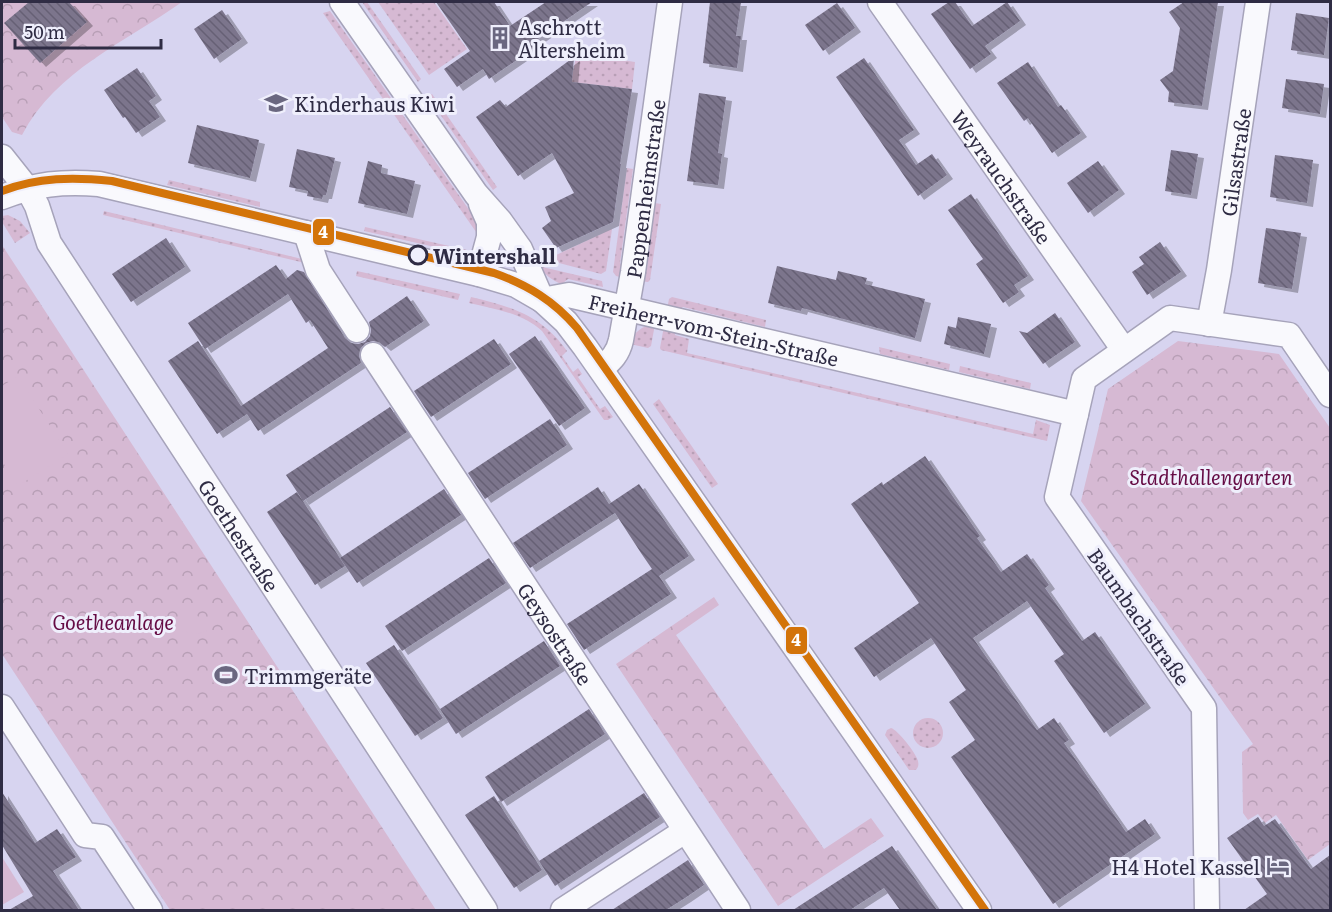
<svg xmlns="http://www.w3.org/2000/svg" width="1332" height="912" viewBox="0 0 1332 912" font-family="Literata,serif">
<defs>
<pattern id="grass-dots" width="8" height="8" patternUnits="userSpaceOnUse" patternTransform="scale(1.5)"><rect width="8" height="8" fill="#d6b9d3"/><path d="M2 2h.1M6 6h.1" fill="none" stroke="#b89fb6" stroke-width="1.8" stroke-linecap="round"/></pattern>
<pattern id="forest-crowns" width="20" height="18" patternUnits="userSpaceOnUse" patternTransform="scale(1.5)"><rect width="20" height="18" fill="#d6b9d3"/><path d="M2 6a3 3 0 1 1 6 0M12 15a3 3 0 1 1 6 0" fill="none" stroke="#b89fb6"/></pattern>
<pattern id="building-back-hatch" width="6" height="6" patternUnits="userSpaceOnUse" patternTransform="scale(1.5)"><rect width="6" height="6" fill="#7c758c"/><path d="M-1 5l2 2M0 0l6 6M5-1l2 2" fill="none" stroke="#666074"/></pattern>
<filter id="shadow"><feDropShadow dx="6" dy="4" stdDeviation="0" flood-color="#0004"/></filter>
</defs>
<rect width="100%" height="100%" fill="#d7d4f0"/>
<g fill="url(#grass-dots)">
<path d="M362 2H367L421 79 418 82Z"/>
<path d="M378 2H434L467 49 429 75Z"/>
<path d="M330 11 479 224 481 239 323 13Z"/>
<path d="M590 55 635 62 632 89 571 82 576 57Z"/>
<path d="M432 94 497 187 493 190 428 97Z"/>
<path d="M627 168 633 169 620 263 625 271 624 278 616 276 613 272Z"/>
<path d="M169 180 260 202V207L167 185Z"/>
<path d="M655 203 661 204 650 280 648 282 638 281 639 274 647 269Z"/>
<path d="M104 211 302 259 305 263 103 215Z"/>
<path d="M8 215 20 221 30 233 15 243 2 222V216Z"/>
<path d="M365 227 467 250 466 254 364 231Z"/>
<path d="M612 229 606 271 601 274 559 263 554 256Z"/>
<path d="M538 266 602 281 603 287 568 279 562 284C552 281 545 274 538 266Z"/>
<path d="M357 271 460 294 458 300 356 276Z"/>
<path d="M471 297C512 307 541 315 567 351L562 356 573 372 578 368 582 374 578 377 600 409 605 406 613 417 608 420H604L542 331C522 313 495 309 469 303Z"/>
<path d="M672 297 766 320 765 327 683 307 680 309H667L669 299Z"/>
<path d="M655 324 651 346 648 348 630 344C634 331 642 326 655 324Z"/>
<path d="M664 326 676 329 675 335 689 339 687 353 1033 434 1036 420 1050 425 1047 441 661 350 660 348Z"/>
<path d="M879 347 950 364 949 370 880 354Z"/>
<path d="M960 366 1031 383 1030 389 959 372Z"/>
<path d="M659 399 718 484 712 488 653 404Z"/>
<circle cx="928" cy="733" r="15"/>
<path d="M891 728C898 730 916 753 918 761 919 766 918 767 916 770H909L885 735 887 730Z"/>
</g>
<g fill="url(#forest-crowns)">
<path d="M2 2H182C126 42 56 70 22 135L12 132 2 117Z"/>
<path d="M2 245 436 910H170L2 654Z"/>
<path d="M1178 341 1279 354 1330 428V844L1308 860 1276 815 1265 823 1258 814 1248 820 1243 813 1242 752 1253 744 1081 501 1108 389Z"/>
<path d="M714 597 719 605 676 635 824 849 871 818 884 836 778 906 616 664Z"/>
</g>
<g fill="#d6b9d3">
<path d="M18 376 68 454 18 486 2 461V386Z"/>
<path d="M188 601 207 631 197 634 182 631 176 622 180 610Z"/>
<path d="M227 660 245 687 234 692 219 691 213 682 217 669Z"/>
<path d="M2 857 24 892 2 905Z"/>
</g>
<g fill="url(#building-back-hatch)" filter="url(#shadow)">
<path d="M29 2H69L87 22 40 63 4 23Z"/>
<path d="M436 2H494L510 26 546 2H592L535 41 543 42 489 79 483 69 457 87 444 69 470 51Z"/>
<path d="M710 2H741L736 36H741L737 68 703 63Z"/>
<path d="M949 2H955L972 26 1007 2 1020 21 985 46 991 54 970 69 931 14Z"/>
<path d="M1184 2H1218L1202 106 1168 102 1169 92 1160 80 1173 71 1180 28 1169 12Z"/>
<path d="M837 3 855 28 823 51 805 25Z"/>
<path d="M222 10 242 39 214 59 194 29Z"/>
<path d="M1296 13 1329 18 1324 55 1291 50Z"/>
<path d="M574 57 572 82 632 89 620 164H621L613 222 556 248 542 228 551 221 545 207 574 193 552 153 518 176 476 117 500 100 506 107Z"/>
<path d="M864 58 914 130 899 140 916 165 932 154 947 175 918 196 836 77Z"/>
<path d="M1028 62 1058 107 1061 105 1081 133 1052 153 1028 118 1024 121 997 83Z"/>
<path d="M137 68 156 96 149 101 160 117 136 133 125 117 123 118 104 90Z"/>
<path d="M1286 79 1324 84 1320 114 1282 108Z"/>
<path d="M699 93 726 97 718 153 722 154 718 185 687 181Z"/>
<path d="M197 125 259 140 250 178 188 163Z"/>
<path d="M297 149 335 158 326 195H323L322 199 307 196 308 191 289 187Z"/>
<path d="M1171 150 1198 154 1191 195 1165 191Z"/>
<path d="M1275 155 1313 160 1307 203 1270 197Z"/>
<path d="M368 161 382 165 381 173 415 181 407 214 358 203Z"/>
<path d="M1098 161 1119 190 1088 213 1067 183Z"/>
<path d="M971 194 1028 276 1014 285 1019 292 1003 303 976 264 983 259 948 210Z"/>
<path d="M1266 228 1301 233 1292 289 1258 283Z"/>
<path d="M166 238 185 267 131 302 112 274Z"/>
<path d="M1160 242 1181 272 1147 295 1132 272 1144 264 1139 257Z"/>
<path d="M276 265 286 279 297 270 304 272 345 338 351 343 358 344 365 342 370 336 371 330 369 322 407 296 424 321 385 347 379 342 373 341 366 343 360 349 359 356 361 363 258 431 247 414 217 434 168 361 198 341 241 406 328 348 310 320 306 323 288 294 205 349 188 323Z"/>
<path d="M777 266 836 280 838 271 867 278 865 284 925 299 915 338 802 308 801 311 768 303Z"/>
<path d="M1055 313 1075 342 1043 364 1019 331 1027 333Z"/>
<path d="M958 317 991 324 984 354 944 344 948 326 956 328Z"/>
<path d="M535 336 585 408 559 426 509 354Z"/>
<path d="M494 339 511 364 431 417 414 391Z"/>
<path d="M390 407 407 432 303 501 286 475Z"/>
<path d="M550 419 567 445 485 499 468 473Z"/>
<path d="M925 456 980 536 977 538 1001 572 1027 554 1049 585 1045 588 1082 641 1095 632 1145 704 1104 733 1054 661 1064 654 1027 601 973 638 1037 730 1054 718 1069 740 1064 743 1126 832 1145 819 1155 834 1053 904 951 757 975 740 949 702 966 690 931 638 874 677 854 648 919 603 851 504 882 482 883 485Z"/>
<path d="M639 484 689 556 659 576 671 594 584 650 567 624 652 569 641 553 615 513 530 568 513 543 598 487 609 504Z"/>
<path d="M444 489 461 515 357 583 340 558Z"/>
<path d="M297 492 345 566 315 585 267 512Z"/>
<path d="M489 558 506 583 402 651 385 626Z"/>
<path d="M544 641 560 666 456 734 440 709Z"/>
<path d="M394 645 443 718 415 736 366 663Z"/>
<path d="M589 709 605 734 501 802 485 777Z"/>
<path d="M2 792 35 843 57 829 76 857 53 871 79 910H9L33 896 2 845Z"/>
<path d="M644 793 660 817 555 886 539 861Z"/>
<path d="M494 796 542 870 514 888 465 815Z"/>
<path d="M1258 817 1264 826 1275 819 1311 869 1330 855V910H1244L1267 894 1227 838Z"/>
<path d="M892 846 937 910H900L884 888 850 910H793Z"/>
<path d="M688 860 704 885 685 898 666 910H612Z"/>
</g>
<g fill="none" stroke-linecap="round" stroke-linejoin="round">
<g stroke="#a6a3ba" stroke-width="27">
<g id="minor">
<path d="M342 2 476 194 500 221 520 249 542 300 566 322 585 347 979 910"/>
<path id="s1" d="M880 2 1124 350"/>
<path id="s2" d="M2 157 29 191 37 206 49 243 485 910"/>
<path id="s3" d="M2 197C35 184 63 181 99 184L479 274 516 285 542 300 569 295 1076 414"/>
<path d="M306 233 318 270 357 330"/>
<path d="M479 274 489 237V222L481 204"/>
<path id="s4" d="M1209 324 1219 270 1258 2"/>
<path id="s5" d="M373 355 738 910"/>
<path id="s6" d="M601 369C611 360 618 354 621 340L633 272 670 2"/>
<path d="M2 707 85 835 102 837 150 910"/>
<path d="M563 910 685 831"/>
<path d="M1207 910 1204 708 1057 497 1084 379 1170 318 1289 335 1330 395"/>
</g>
</g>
<use href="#minor" stroke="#f9f9fd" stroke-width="24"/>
<g stroke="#efeffc" stroke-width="12">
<path id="tram-1" d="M2 191C38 177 74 177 112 181L494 273C528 285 554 301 577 328L985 910"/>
</g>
<use href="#tram-1" stroke="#d3740a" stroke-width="8"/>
</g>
<defs>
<g id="building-bare" transform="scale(1.8)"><path d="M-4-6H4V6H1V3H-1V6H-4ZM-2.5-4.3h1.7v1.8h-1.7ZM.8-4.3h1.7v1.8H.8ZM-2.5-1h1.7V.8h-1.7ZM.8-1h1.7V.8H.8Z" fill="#6a6780" stroke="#efeffc" stroke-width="2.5" paint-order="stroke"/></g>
<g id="school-bare" transform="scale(1.8)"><path d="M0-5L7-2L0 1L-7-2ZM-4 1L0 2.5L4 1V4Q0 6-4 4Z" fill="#6a6780" stroke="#efeffc" stroke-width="2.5" paint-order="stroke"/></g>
<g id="stadium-bare" transform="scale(1.8)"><path d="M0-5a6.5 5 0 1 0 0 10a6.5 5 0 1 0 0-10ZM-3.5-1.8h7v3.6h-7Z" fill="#6a6780" stroke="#efeffc" stroke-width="2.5" paint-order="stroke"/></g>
<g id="hotel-bare" transform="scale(1.8)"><path d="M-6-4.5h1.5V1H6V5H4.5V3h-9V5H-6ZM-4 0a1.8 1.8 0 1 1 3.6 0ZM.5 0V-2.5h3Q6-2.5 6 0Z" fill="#6a6780" stroke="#efeffc" stroke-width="2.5" paint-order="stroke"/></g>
</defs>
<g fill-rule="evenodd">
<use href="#building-bare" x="500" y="38"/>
<use href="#school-bare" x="276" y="103"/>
<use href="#stadium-bare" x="226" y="675"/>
<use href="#hotel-bare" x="1278" y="866"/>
</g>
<circle fill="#efeffc" stroke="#2f2c44" stroke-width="3" cx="418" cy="255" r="9"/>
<g text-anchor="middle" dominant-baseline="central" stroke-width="6" stroke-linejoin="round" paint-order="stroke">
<g font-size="20" fill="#2f2c44" stroke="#efeffc" text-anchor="start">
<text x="518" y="26">Aschrott<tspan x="518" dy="23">Altersheim</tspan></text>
<text x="294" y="103">Kinderhaus Kiwi</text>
<text x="244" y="675">Trimmgeräte</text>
<text x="1260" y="866" text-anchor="end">H4 Hotel Kassel</text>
</g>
<g font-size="20" fill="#2f2c44" stroke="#efeffc">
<text stroke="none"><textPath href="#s4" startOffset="164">Gilsastraße</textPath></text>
<text stroke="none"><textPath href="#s1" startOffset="213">Weyrauchstraße</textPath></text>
<text stroke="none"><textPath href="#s6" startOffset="189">Pappenheimstraße</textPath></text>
<text stroke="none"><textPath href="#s3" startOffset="734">Freiherr-vom-Stein-Straße</textPath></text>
<text stroke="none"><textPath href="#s2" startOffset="448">Goethestraße</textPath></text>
<text transform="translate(1140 616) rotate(55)">Baumbachstraße</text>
<text stroke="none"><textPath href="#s5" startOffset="333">Geysostraße</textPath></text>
</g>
<g font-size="20" font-weight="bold" fill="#2f2c44" stroke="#efeffc" text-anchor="start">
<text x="433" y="255">Wintershall</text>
</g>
<g font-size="20" font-style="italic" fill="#650b44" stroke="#efeffc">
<text x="1211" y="476">Stadthallengarten</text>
<text x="113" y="621">Goetheanlage</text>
</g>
</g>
<g stroke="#efeffc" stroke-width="2">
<rect x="312" y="218" width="23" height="28" rx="6" fill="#d3740a"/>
<rect x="785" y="626" width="23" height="29" rx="6" fill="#d3740a"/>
</g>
<g font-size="16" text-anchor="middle" font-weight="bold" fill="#fff">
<text x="323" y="238">4</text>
<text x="796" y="646">4</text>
</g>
<rect width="1332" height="912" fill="none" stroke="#2f2c44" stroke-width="6"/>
<path d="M15 39v9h146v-9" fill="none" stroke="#2f2c44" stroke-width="3"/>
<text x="24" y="39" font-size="18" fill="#2f2c44" stroke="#efeffc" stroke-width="4.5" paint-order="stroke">50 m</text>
</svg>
